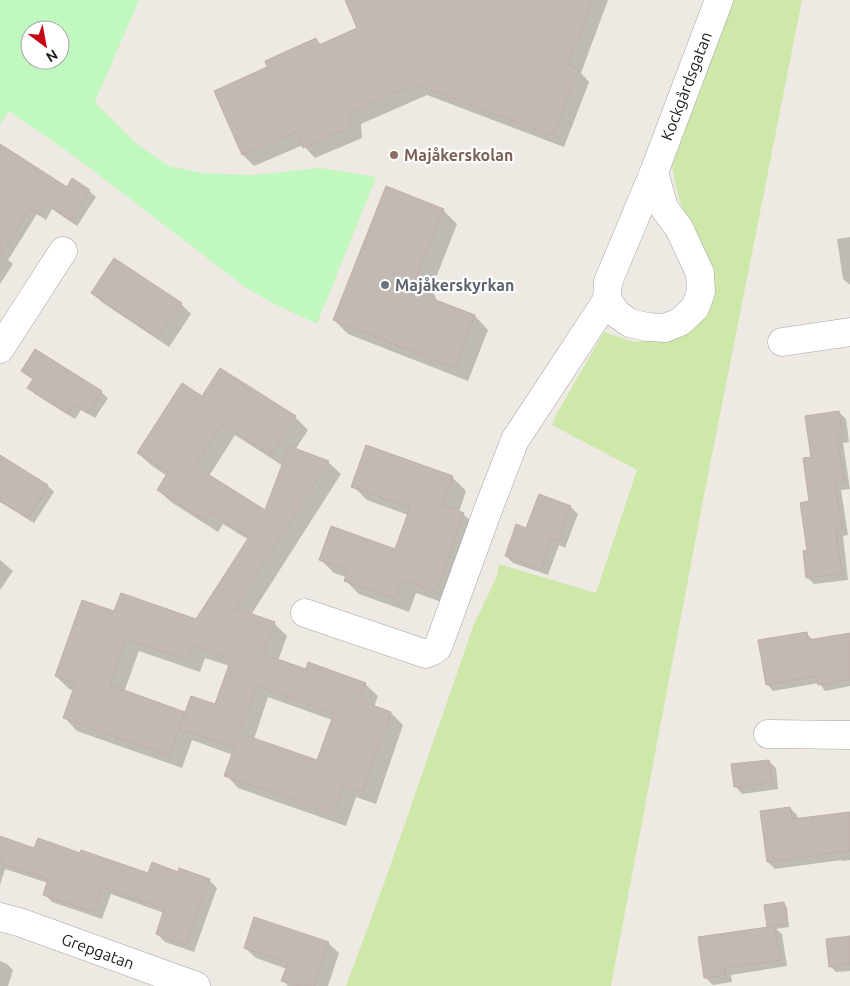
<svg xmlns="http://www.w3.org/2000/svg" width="850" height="986" viewBox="0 0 850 986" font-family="Ubuntu,sans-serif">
<rect width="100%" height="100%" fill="#eeeae3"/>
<path fill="#cee8aa" d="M734 0H802L701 511 611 986H346L386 878 474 624 497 576 499 564 596 593 637 470 552 425 556 415 604 332 634 342 677 338 699 321 709 273 679 200 672 166Z"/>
<path fill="#c1f8c0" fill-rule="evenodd" d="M0 0H139L95 102 137 144 169 166 202 173 252 175 321 168 376 177 317 324 272 303 245 287 78 159 9 111 0 124ZM30 30H60V60H30Z"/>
<g fill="#0003" fill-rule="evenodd">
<path d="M346 0H608L581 73 589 82 564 147 427 95 361 124 362 138 315 158 303 145 254 166 243 155 216 92 269 68 316 40 322 45 359 29Z"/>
<path d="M0 157 67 189 89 191 96 197 77 226 52 209 46 220 37 214 8 260 13 264 0 284Z"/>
<path d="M443 210 457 224 432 288 437 302 475 316 488 330 468 381 348 334 334 320Z"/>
<path d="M850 237V285L843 279 837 239Z"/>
<path d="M92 293 181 304 191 314 169 347 103 303Z"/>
<path d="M22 371 101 392 108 398 95 418 81 410 75 419 35 394 29 388 34 380Z"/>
<path d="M202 397 295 417 308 430 295 450 328 462 341 474 251 615 274 623 287 636 278 661 307 671 365 684 378 696 374 707 391 713 403 725 376 804 356 797 346 826 238 788 226 775 233 755 192 740 182 768 77 731 65 718 74 691 69 689 56 676 115 613 197 621 249 540 223 524 218 532 171 502 158 490 167 476 151 465 138 453ZM235 435 283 466 266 512 209 476ZM139 651 200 672 205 658 230 666 216 706 186 714 184 713 124 692ZM268 697 332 720 318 761 254 739Z"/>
<path d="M839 412 846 419 849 442 843 443 850 489 841 490 848 535 843 536 848 580 814 584 807 577 812 458Z"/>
<path d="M0 457 48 486 54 492 34 523 0 502Z"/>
<path d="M452 477 466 491 459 512 463 514 477 527 450 605 416 593 409 612 359 594 345 580 346 577 334 573 321 560 396 550 408 515 367 500 353 486Z"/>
<path d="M539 496 571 507 578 514 565 548 559 545 548 575 513 563 506 556 527 530Z"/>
<path d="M0 560 13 571 0 590Z"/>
<path d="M806 633 813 640 850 634V686L825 691 819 683 773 691 767 684Z"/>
<path d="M769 761 776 768 778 789 742 794 735 786Z"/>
<path d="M790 808 797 815 798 819 850 813V860L843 861 841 860 775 869 768 862Z"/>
<path d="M0 838 35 849 81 855 149 874 179 873 209 880 217 888 194 952 165 942 157 934 164 913 111 894 102 919 52 902 44 894 48 883 5 869 0 885Z"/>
<path d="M784 904 787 907 789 927 776 929 782 934 787 966 731 975 732 982 713 985 706 978 770 928 768 926Z"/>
<path d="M850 937V971L836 972 830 966Z"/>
<path d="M328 943 339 953 328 986H288L283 980 287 969 256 958 245 948Z"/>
<path d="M0 961 7 964 13 970 8 986H0Z"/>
</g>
<g fill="#c3b9b3" stroke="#c0afa6" fill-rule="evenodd">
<path d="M345 0H593L568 65 579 69 553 136 415 84 350 113 351 127 303 148 296 132 242 155 214 91 267 67 265 61 316 38 319 45 357 28Z"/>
<path d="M0 144 67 187 72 178 90 190 70 220 46 204 39 215 30 209 0 257Z"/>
<path d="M386 186 444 209 418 273 428 297 475 315 455 368 333 320Z"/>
<path d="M114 258 182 303 158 338 91 293Z"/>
<path d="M35 349 102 391 88 413 74 404 68 414 27 388 33 379 21 371Z"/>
<path d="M220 368 296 416 271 455 222 424 195 466 265 510 289 446 329 461 235 608 275 622 263 654 306 669 308 662 366 683 359 700 391 712 363 792 343 785 333 814 224 776 234 748 179 729 191 696 215 704 231 659 192 646 187 660 126 639 110 685 185 712 170 756 63 718 75 684 55 676 82 600 114 611 121 593 196 619 249 537 210 512 205 520 157 490 168 472 137 453 182 383 202 396ZM256 686 334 713 317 760 239 733Z"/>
<path d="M839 411 843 436 837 437 844 482 835 483 842 528 836 529 842 573 806 578 803 551 807 550 800 503 809 501 803 458 811 457 805 416Z"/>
<path d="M366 445 453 476 443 505 464 513 436 592 403 580 396 599 344 581 348 570 319 560 331 526 395 549 410 507 351 487Z"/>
<path d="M0 455 48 485 28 518 0 501Z"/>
<path d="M539 494 571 506 558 541 552 539 541 569 505 556 516 524 526 528Z"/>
<path d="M807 632 808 640 850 633V679L818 685 816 676 766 685 758 640Z"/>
<path d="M769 760 772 783 734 787 731 764Z"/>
<path d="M790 807 792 819 850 812V851L767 862 760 811Z"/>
<path d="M0 836 34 848 38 838 80 853 81 850 148 873 152 862 178 872 179 868 210 879 186 945 156 934 164 909 103 887 94 912 43 895 48 879 0 863Z"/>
<path d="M784 902 787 924 767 927 764 905Z"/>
<path d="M254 917 329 942 314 986H298L281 981 288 963 244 948Z"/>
<path d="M775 926 780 960 725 968 726 975 704 978 698 937Z"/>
<path d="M850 936V964L829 967 826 939Z"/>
</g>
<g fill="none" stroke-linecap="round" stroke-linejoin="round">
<g stroke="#a4a4a4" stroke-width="29">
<g id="minor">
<path d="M654 172 664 208 679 228 700 273 701 292 695 308 680 322 665 328 647 327 630 323 617 314 607 300 608 282 654 172 719 0"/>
<path d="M782 342 850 332"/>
<path d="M0 349 63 251"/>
<path d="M305 613 426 654 433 651 438 647 489 507 515 440 607 300"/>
<path d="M768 734 850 735"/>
<path d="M0 917 19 922 196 986"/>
</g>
</g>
<use href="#minor" stroke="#fff" stroke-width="28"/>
</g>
<circle fill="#8d6e63" stroke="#fff" stroke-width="2" cx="394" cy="155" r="5"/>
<circle fill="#6b7280" stroke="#fff" stroke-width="2" cx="385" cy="285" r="5"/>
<g text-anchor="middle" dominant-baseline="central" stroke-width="4.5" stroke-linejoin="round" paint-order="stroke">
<g font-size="16" fill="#1d1d1d" stroke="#fff">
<text transform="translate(686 86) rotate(-69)">Kockgårdsgatan</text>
<text transform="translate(98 951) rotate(20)">Grepgatan</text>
</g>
<g font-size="16" font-weight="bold" fill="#785e54" stroke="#fff" text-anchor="start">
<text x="404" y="155">Majåkerskolan</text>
</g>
<g font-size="16" font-weight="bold" fill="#5b616d" stroke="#fff" text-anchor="start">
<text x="395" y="285">Majåkerskyrkan</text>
</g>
</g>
<g transform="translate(45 45) rotate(148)"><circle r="24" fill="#ffffff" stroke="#a5a5a5"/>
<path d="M0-4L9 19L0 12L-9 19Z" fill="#c60415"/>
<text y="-8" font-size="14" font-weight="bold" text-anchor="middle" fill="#1d1d1d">N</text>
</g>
</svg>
